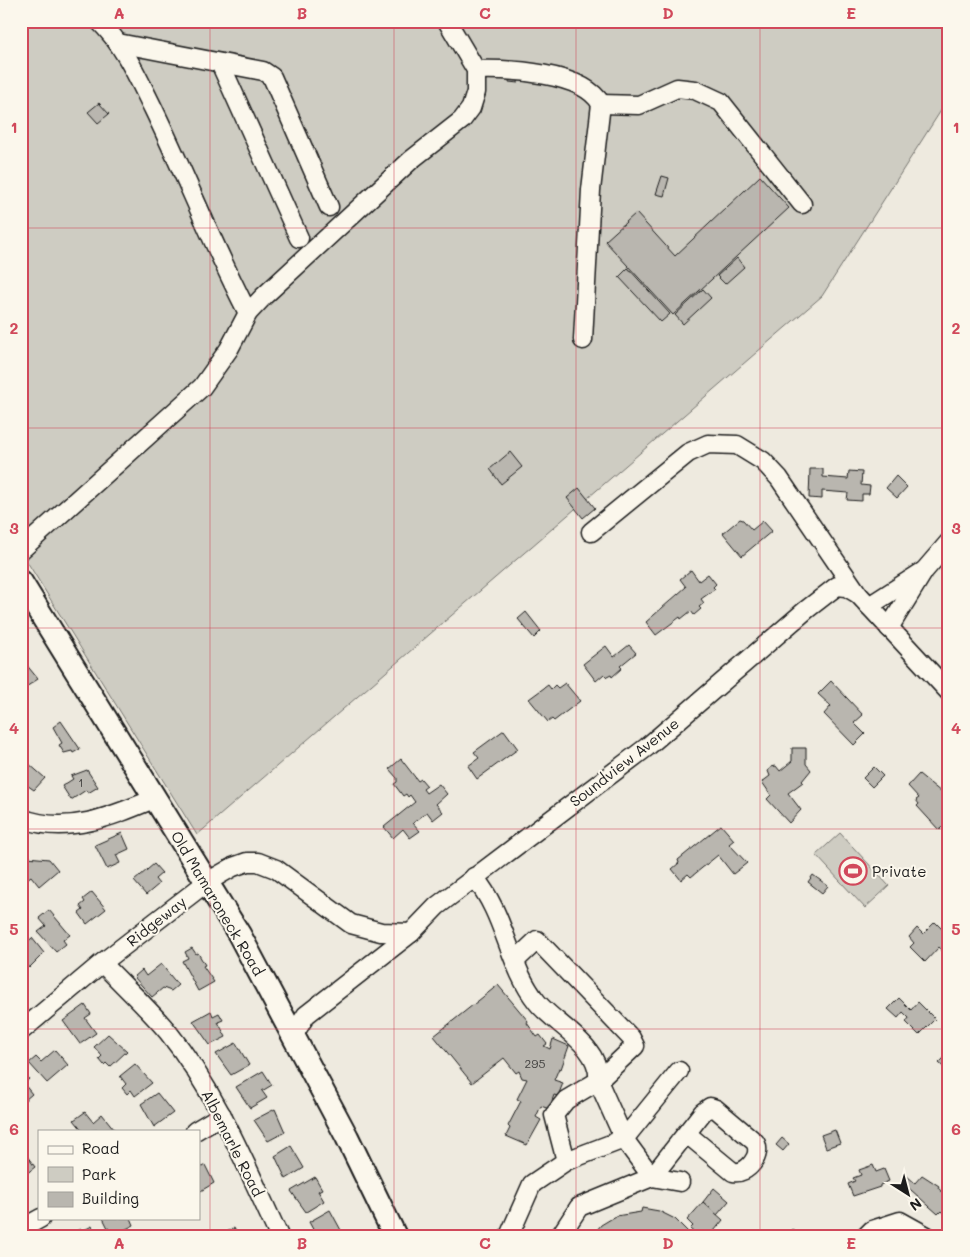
<svg xmlns="http://www.w3.org/2000/svg" width="970" height="1257" viewBox="0 0 970 1257" font-family="Mali,sans-serif">
<rect width="100%" height="100%" fill="#eeeadf"/>
<filter id="ink" filterUnits="userSpaceOnUse"><feTurbulence type="fractalNoise" baseFrequency=".02" numOctaves="2"/><feDisplacementMap in="SourceGraphic" scale="10" xChannelSelector="R" yChannelSelector="G"/><feConvolveMatrix kernelMatrix="1 2 1 2 8 2 1 2 1" color-interpolation-filters="sRGB"/></filter>
<g filter="url(#ink)">
<g fill="#ceccc2" stroke="#75746f">
<path d="M21 21H949V98L822 296 197 835 21 552Z"/>
<path d="M840 833 889 886 865 908 816 855Z"/>
</g>
<g fill="#b9b6af" stroke="#1c1c1c">
<path d="M510 75 519 77 518 83 509 82Z"/>
<path d="M99 103 109 114 98 123 88 112Z"/>
<path d="M662 176 669 178 664 196 656 194Z"/>
<path d="M760 176 789 208 673 315 605 241 636 213 675 256Z"/>
<path d="M737 258 744 267 725 284 717 276Z"/>
<path d="M628 268 670 314 661 322 619 277Z"/>
<path d="M703 289 711 298 683 324 675 315Z"/>
<path d="M510 452 522 467 501 484 490 469Z"/>
<path d="M810 469H823V477L848 479 849 471 862 472 861 485 870 486 869 494H862V501L847 500 848 493 822 491V499L809 498Z"/>
<path d="M896 476 907 487 897 498 886 488Z"/>
<path d="M579 488 595 508 583 518 567 498Z"/>
<path d="M740 519 743 520 752 530 763 521 772 531 742 556 723 533Z"/>
<path d="M691 570 699 581 708 574 716 584 713 587 715 589 701 599 704 603 699 607 701 609 694 615 691 611 681 619 680 617 656 635 646 622 686 587 680 579Z"/>
<path d="M526 612 541 631 534 638 518 619Z"/>
<path d="M629 645 636 653 620 666 622 668 612 677 611 675 607 677 604 674 596 681 583 664 606 646 614 657Z"/>
<path d="M25 663 38 679 23 689 21 666Z"/>
<path d="M831 681 863 715 854 723 865 734 854 745 824 714 831 706 818 694Z"/>
<path d="M565 683 580 701 554 721 552 719 548 722 529 699 548 685 551 689 555 685 558 688Z"/>
<path d="M61 721 80 749 73 753 72 751 64 753 59 745 62 743 53 727Z"/>
<path d="M504 730 518 749 477 779 468 766 479 758 474 752Z"/>
<path d="M792 748H806V764L811 770 802 781 803 782 788 793 801 810 789 823 767 799 771 795 762 782 770 776 768 771 771 767 776 766 780 771 792 761Z"/>
<path d="M401 759 418 781 421 779 427 786 423 789 426 793 439 784 447 794 436 804 443 812 433 820 427 812 413 823 420 831 410 838 403 829 393 838 384 827 415 802 410 795 408 797 406 794 403 796 394 784 397 782V778L389 769Z"/>
<path d="M28 763 45 778 34 790 21 781V770Z"/>
<path d="M874 767 883 776 872 787 863 778Z"/>
<path d="M87 770 98 787 88 793 86 790 71 800 62 786 73 779 71 776Z"/>
<path d="M919 774 947 797 945 799 949 802 942 810 949 817V820L939 830 917 806 919 804 916 800 919 798 908 786Z"/>
<path d="M721 825 734 840 729 844 747 863 733 874 718 855 691 877 688 874 681 880 672 869 679 863 678 860Z"/>
<path d="M122 833 129 849 116 855 120 863 107 869 95 845Z"/>
<path d="M27 857 49 859 58 870 39 886 31 876 22 883 21 862Z"/>
<path d="M154 864 162 873 155 879 159 884 146 895 134 881Z"/>
<path d="M813 875 828 886 822 893 808 882Z"/>
<path d="M92 892 106 909 87 924 79 913 83 910 80 906 85 902 83 899Z"/>
<path d="M49 910 70 935 63 940 66 944 56 952 38 932 46 926 39 918Z"/>
<path d="M935 922 949 936V947L943 952 939 947 925 962 910 947 914 943 909 937 917 928 923 934Z"/>
<path d="M32 938 44 953 29 968 21 959V947Z"/>
<path d="M192 948 196 954 198 953 205 965 203 966 214 982 198 991 182 961 188 958 185 952Z"/>
<path d="M161 964 178 985 171 991 163 988 152 997 134 977 142 970 146 976Z"/>
<path d="M498 985 528 1021 527 1023 537 1037 540 1035 547 1044 544 1046 550 1049 553 1039 569 1046 561 1069 559 1068 554 1080 563 1083 558 1096 554 1095 549 1109 541 1106 536 1117 541 1120 527 1145 506 1136 510 1128 508 1126 521 1101 517 1099 527 1079 522 1078 519 1071 516 1073 504 1058 472 1083 434 1036Z"/>
<path d="M899 998 911 1010 918 1002 935 1019 919 1035 906 1022 909 1018 903 1012 898 1018 888 1009Z"/>
<path d="M85 1005 91 1014 85 1018 96 1033 80 1044 63 1021Z"/>
<path d="M211 1011 213 1016 219 1013 223 1020 218 1022 226 1037 210 1045 193 1021Z"/>
<path d="M108 1034 127 1051 110 1067 106 1063 104 1065 99 1059 102 1056 94 1047Z"/>
<path d="M236 1043 249 1065 231 1075 216 1054Z"/>
<path d="M55 1050 68 1065 47 1083 29 1063 36 1057 41 1062Z"/>
<path d="M949 1053V1072L939 1063Z"/>
<path d="M135 1064 152 1083 135 1096 131 1090 127 1094 122 1088 126 1084 120 1076Z"/>
<path d="M21 1070 29 1079 24 1084 32 1094 25 1100 21 1095Z"/>
<path d="M263 1071 272 1085 262 1091 267 1098 250 1108 236 1087Z"/>
<path d="M157 1093 173 1113 154 1127 141 1104Z"/>
<path d="M275 1109 285 1132 268 1141 254 1120Z"/>
<path d="M85 1112 93 1122 102 1114 114 1129 83 1131 74 1120Z"/>
<path d="M835 1130 840 1143 826 1148 821 1135Z"/>
<path d="M782 1138 789 1144 783 1151 776 1145Z"/>
<path d="M291 1146 304 1168 286 1179 275 1156Z"/>
<path d="M24 1152 35 1167 21 1178V1154Z"/>
<path d="M205 1165 214 1183 199 1192V1169Z"/>
<path d="M873 1165 876 1172 884 1169 889 1181 880 1185V1187L853 1196 848 1184 855 1181 853 1178 861 1175 859 1170Z"/>
<path d="M922 1175 939 1186 938 1188 949 1198V1213L946 1216 941 1211 938 1214 902 1182 907 1176 915 1183Z"/>
<path d="M315 1177 322 1189 318 1191 324 1201 306 1212 291 1191Z"/>
<path d="M714 1188 729 1201 717 1215 703 1202Z"/>
<path d="M703 1202 723 1220 710 1236H698L690 1229 693 1226 687 1220Z"/>
<path d="M642 1208 659 1211 675 1219 689 1233 687 1236H592L601 1225 616 1216 641 1212Z"/>
<path d="M330 1210 342 1232 335 1236 316 1235 309 1222Z"/>
<path d="M103 1218H131L134 1225 112 1236Z"/>
<path d="M92 1226 97 1236 70 1235 81 1229 82 1231Z"/>
<path d="M234 1228 238 1236H219Z"/>
<path d="M793 1229 801 1236H787Z"/>
</g>
<g fill="none" stroke-linecap="round" stroke-linejoin="round">
<g stroke="#1c1c1c" stroke-width="21">
<g id="minor">
<path d="M99 21C124 45 138 78 153 108 186 176 213 246 248 313"/>
<path d="M118 43 263 71 272 77 329 207"/>
<path d="M220 63 299 238"/>
<path d="M476 70C508 69 584 72 601 104L591 190 583 340"/>
<path d="M601 104 639 105 677 88 695 90 721 102 802 204"/>
<path d="M591 532 688 453 708 444 737 445 763 461 779 478 858 594"/>
<path d="M21 550 202 387 229 349 248 313 264 296 411 160 462 120 471 108 476 92V70L447 21"/>
<path d="M869 606 922 572"/>
<path d="M889 628 924 571 949 542"/>
<path d="M21 818C67 836 113 816 156 798"/>
<path d="M474 877C506 915 508 966 537 1002 555 1025 602 1046 598 1081L624 1139 652 1177 579 1207 560 1236"/>
<path d="M516 960 537 940 631 1038 635 1046 598 1081 566 1100 554 1115 566 1161"/>
<path d="M102 963C124 986 148 1008 168 1032 217 1093 246 1166 279 1236"/>
<path d="M21 1031 102 963 207 882 233 867 247 862H258L276 869 351 924 381 932 411 933"/>
<path d="M293 1036 306 1015 411 933 437 906 647 747 806 610 837 586 846 587 858 594 949 692"/>
<path d="M195 1131 222 1115"/>
<path d="M680 1182 652 1177 703 1112 710 1107 716 1109 755 1142C763 1155 747 1175 733 1172L687 1134"/>
<path d="M21 1229 41 1218"/>
<path d="M509 1236 532 1184 566 1161 624 1139 679 1071"/>
<path d="M866 1236 872 1230 900 1221 927 1236"/>
</g>
</g>
<g stroke="#1c1c1c" stroke-width="26">
<path id="major" d="M21 582 239 934 347 1137 395 1236"/>
</g>
<use href="#minor" stroke="#fbf7ec" stroke-width="18"/>
<use href="#major" stroke="#fbf7ec" stroke-width="22"/>
</g>
</g>
<path fill="none" stroke="#d1495b" stroke-width="1" stroke-opacity="0.55" d="M210 21V1236M394 21V1236M576 21V1236M760 21V1236M21 228H949M21 428H949M21 628H949M21 829H949M21 1029H949"/>
<defs>
<g id="stadium-ring" transform="scale(1.4375)"><circle r="9.5" fill="#fbf7ec" stroke="#d1495b" stroke-width="1.5"/><path d="M0-5a6.5 5 0 1 0 0 10a6.5 5 0 1 0 0-10ZM-3.5-1.8h7v3.6h-7Z" fill="#d1495b"/></g>
</defs>
<g fill-rule="evenodd">
<use href="#stadium-ring" x="853" y="871"/>
</g>
<g text-anchor="middle" dominant-baseline="central" stroke-width="4" stroke-linejoin="round" paint-order="stroke">
<g font-size="12" fill="#434241">
<text x="81" y="782">1</text>
<text x="535" y="1063">295</text>
</g>
<g font-size="15" fill="#1c1c1c" stroke="#fbf7ec">
<text transform="translate(624 762) rotate(-38)">Soundview Avenue</text>
<text transform="translate(218 903) rotate(59)">Old Mamaroneck Road</text>
<text transform="translate(156 921) rotate(-38)">Ridgeway</text>
<text transform="translate(233 1143) rotate(63)">Albemarle Road</text>
</g>
<g font-size="15" fill="#1c1c1c" stroke="#fbf7ec" text-anchor="start">
<text x="872" y="871">Private</text>
</g>
</g>
<rect width="970" height="1257" fill="none" stroke="#fbf7ec" stroke-width="55"/>
<rect x="38" y="1130" width="162" height="90" fill="#fbf7ec" stroke="#a29f99"/>
<rect x="48" y="1146" width="25" height="8" fill="#fbf7ec" stroke="#a29f99"/>
<text x="82" y="1154" font-size="15" fill="#1c1c1c">Road</text>
<rect x="48" y="1167" width="25" height="15" fill="#ceccc2" stroke="#a29f99"/>
<text x="82" y="1180" font-size="15" fill="#1c1c1c">Park</text>
<rect x="48" y="1192" width="25" height="15" fill="#b9b6af" stroke="#a29f99"/>
<text x="82" y="1204" font-size="15" fill="#1c1c1c">Building</text>
<g transform="translate(908 1194) rotate(144)" stroke="#fbf7ec" stroke-width="4" paint-order="stroke">
<path d="M0-4L9 19L0 12L-9 19Z" fill="#1c1c1c"/>
<text y="-8" font-size="14" font-weight="bold" text-anchor="middle" fill="#1c1c1c">N</text>
</g>
<rect x="28" y="28" width="914" height="1202" fill="none" stroke="#d1495b" stroke-width="2"/>
<g font-size="16" text-anchor="middle" font-weight="bold" fill="#d1495b">
<text x="119" y="19">A</text>
<text x="302" y="19">B</text>
<text x="485" y="19">C</text>
<text x="668" y="19">D</text>
<text x="851" y="19">E</text>
<text x="14" y="133">1</text>
<text x="956" y="133">1</text>
<text x="14" y="334">2</text>
<text x="956" y="334">2</text>
<text x="14" y="534">3</text>
<text x="956" y="534">3</text>
<text x="14" y="734">4</text>
<text x="956" y="734">4</text>
<text x="14" y="935">5</text>
<text x="956" y="935">5</text>
<text x="14" y="1135">6</text>
<text x="956" y="1135">6</text>
<text x="119" y="1249">A</text>
<text x="302" y="1249">B</text>
<text x="485" y="1249">C</text>
<text x="668" y="1249">D</text>
<text x="851" y="1249">E</text>
</g>
</svg>
